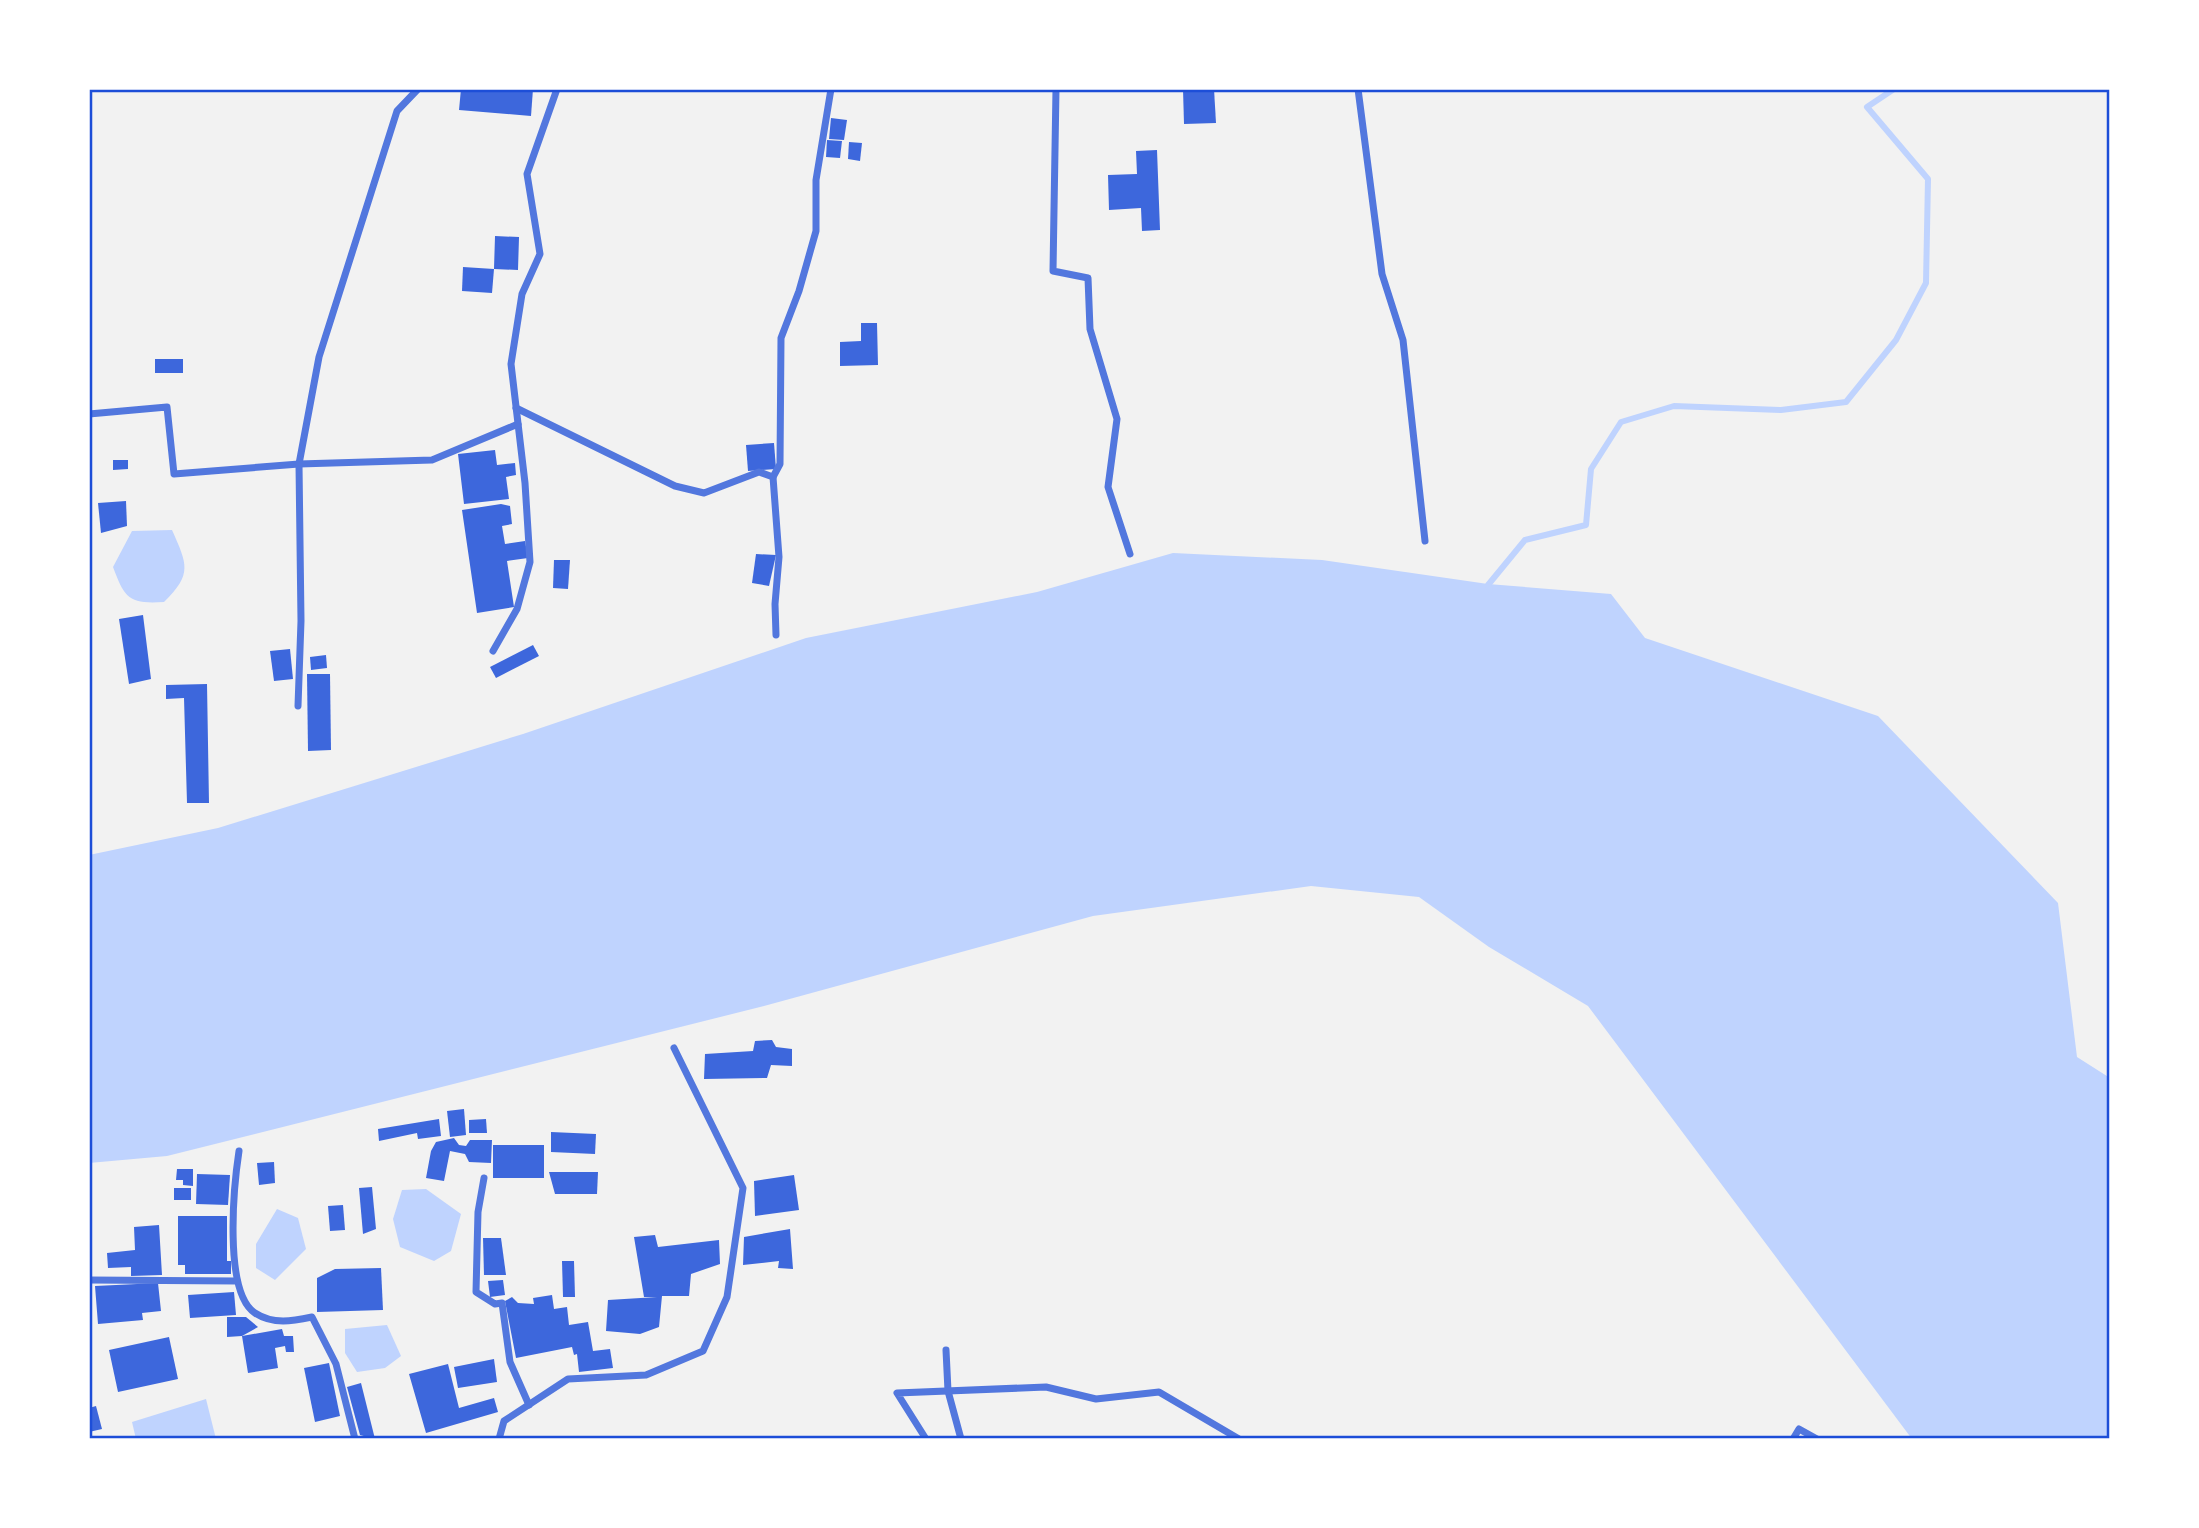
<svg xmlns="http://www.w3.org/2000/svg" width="2199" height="1528" viewBox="0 0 2199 1528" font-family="'Noto Sans',sans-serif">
<rect width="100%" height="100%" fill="#f2f2f2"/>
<g fill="#bfd3fe">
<path d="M172 530C187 564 193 574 164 602 129 604 125 599 113 567L132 531Z"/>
<path d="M1173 553 1322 560 1488 584 1611 594 1645 638 1878 716 2058 903 2077 1057 2110 1078V1439H1912L1588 1006 1489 947 1419 897 1311 886 1093 916 764 1006 167 1156 89 1163V855L218 828 523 734 806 638 1037 592Z"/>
<path d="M426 1189 461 1214 451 1251 434 1261 400 1247 393 1219 402 1190Z"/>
<path d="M277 1209 298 1218 306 1249 275 1280 256 1268V1244Z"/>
<path d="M387 1325 401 1356 385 1368 357 1372 345 1353V1329Z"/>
<path d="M206 1399 216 1439H136L132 1422Z"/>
</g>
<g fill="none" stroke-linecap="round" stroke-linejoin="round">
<path stroke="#bfd3fe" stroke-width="6" d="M1490 590 1488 585 1525 540 1586 525 1591 469 1621 422 1674 406 1781 410 1846 402 1896 340 1926 283 1928 179 1867 107 1894 89"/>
</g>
<g fill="#3d67dc">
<path d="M461 89H533L531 116 459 110Z"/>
<path d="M1183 89H1214L1216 123 1184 124Z"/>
<path d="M831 118 847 120 844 140 829 139Z"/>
<path d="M827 140 842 141 840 158 826 157Z"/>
<path d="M849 142 862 143 860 161 848 159Z"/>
<path d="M1157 150 1160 230 1142 231 1141 208 1109 210 1108 175 1137 174 1136 151Z"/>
<path d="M495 236 519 237 518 270 494 269Z"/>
<path d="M463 267 494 269 492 293 462 291Z"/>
<path d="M861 323H877L878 365 840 366V342L861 341Z"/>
<rect x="155" y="359" width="28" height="14"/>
<path d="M774 443 776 469 748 471 746 445Z"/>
<path d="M495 450 497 465 515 463 516 475 506 477 509 499 464 504 458 454Z"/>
<path d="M113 460H128V469L113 470Z"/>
<path d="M126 501 127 526 101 533 98 503Z"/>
<path d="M501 504 510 506 512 524 502 526 505 544 525 541 528 558 507 561 514 607 477 613 462 510Z"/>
<path d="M756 554 776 555 769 586 752 583Z"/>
<path d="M554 560H570L568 589 553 588Z"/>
<path d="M143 615 151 679 129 684 119 619Z"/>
<path d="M533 645 539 656 496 678 490 667Z"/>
<path d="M290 649 293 679 274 681 270 651Z"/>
<path d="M326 655 327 668 311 670 310 657Z"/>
<path d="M307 674H330L331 750 308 751Z"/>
<path d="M207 684 209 803H187L184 698 166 699V685Z"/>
<path d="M772 1040 776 1047 792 1049V1066L771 1065 767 1078 704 1079 705 1054 753 1051 755 1041Z"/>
<path d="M464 1109 466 1135 450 1137 447 1111Z"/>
<path d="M439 1119 441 1136 418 1139 417 1133 379 1141 378 1129Z"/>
<path d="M486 1119 487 1133H469V1120Z"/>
<path d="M551 1132 596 1134 595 1154 551 1152Z"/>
<path d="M454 1138 459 1145 466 1146 470 1140H492L491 1163 469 1162 465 1154 450 1151 444 1181 426 1178 431 1151 436 1142Z"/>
<rect x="493" y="1145" width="51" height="33"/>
<path d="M274 1162 275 1183 259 1185 257 1163Z"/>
<path d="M177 1169H193V1186L183 1185V1180H176Z"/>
<path d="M549 1172H598L597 1194H555Z"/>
<path d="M197 1174 230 1175 228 1205 196 1204Z"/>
<path d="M794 1175 799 1210 755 1216 754 1181Z"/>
<path d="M372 1187 376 1229 363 1234 359 1188Z"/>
<rect x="174" y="1188" width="17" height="12"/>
<path d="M343 1205 345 1230 330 1231 328 1206Z"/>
<path d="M178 1216H227V1261H231V1274H185V1265H178Z"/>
<path d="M159 1225 162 1275 131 1276V1267L108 1268 107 1253 135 1250 134 1227Z"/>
<path d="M790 1229 793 1269 778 1268 779 1261 743 1265 744 1237Z"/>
<path d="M655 1235 658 1247 719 1240 720 1264 691 1274 689 1296H662L659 1327 640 1334 606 1331 608 1300 657 1297H644L634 1237Z"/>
<path d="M483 1238H501L506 1275H484Z"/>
<path d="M562 1261H574L575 1297H563Z"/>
<path d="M381 1268 383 1310 317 1312V1278L335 1269Z"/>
<path d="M503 1280 505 1295 490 1297 488 1281Z"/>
<path d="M158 1283 161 1311 142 1313 143 1320 98 1324 95 1286Z"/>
<path d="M234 1292 236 1315 190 1318 188 1295Z"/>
<path d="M552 1295 554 1309 567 1307 569 1325 588 1322 593 1351 610 1349 613 1368 579 1372 577 1354 574 1355 572 1347 516 1358 505 1301 512 1297 518 1303 534 1304 533 1298Z"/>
<path d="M227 1317H246L258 1327 242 1336 227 1337Z"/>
<path d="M282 1329 284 1336H293L294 1352H286L285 1346 275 1348 278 1368 248 1373 242 1336Z"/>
<path d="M169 1337 178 1379 118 1392 109 1350Z"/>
<path d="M494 1359 497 1382 458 1388 454 1367Z"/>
<path d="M329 1363 340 1416 315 1422 304 1368Z"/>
<path d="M448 1364 459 1408 494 1398 498 1412 426 1433 409 1374Z"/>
<path d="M361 1383 375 1439 360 1435 347 1387Z"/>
<path d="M96 1406 102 1429 89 1432V1408Z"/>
</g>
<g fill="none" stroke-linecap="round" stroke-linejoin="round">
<g stroke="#5277de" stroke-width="7">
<path d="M1056 89 1053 271 1088 278 1090 329 1117 419 1108 487 1130 554"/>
<path d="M1358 89 1382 274 1403 340 1425 541"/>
<path d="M516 408 675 486 704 493 759 472 773 477 779 557 775 604 776 635"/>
<path d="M89 414 167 407 174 474 299 464 432 460 518 424"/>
<path d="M773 477 780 464 781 338 799 291 816 231V180L831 89"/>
<path d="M493 651 517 609 530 562 525 483 511 364 522 294 540 254 527 174 557 89"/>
<path d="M298 706 301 621 299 464 319 357 397 111 418 89"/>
<path d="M239 1151C234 1184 223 1292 255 1313 273 1325 293 1321 312 1317L336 1364 355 1439"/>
<path d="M484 1178 478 1212 476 1292 495 1304 502 1303 510 1362 529 1405"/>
<path d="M89 1280 237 1281"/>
<path d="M946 1350 948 1391 961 1439"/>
<path d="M499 1439 504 1421 568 1379 646 1375 703 1351 727 1297 743 1188 674 1048"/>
<path d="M926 1439 897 1393 1046 1387 1096 1399 1159 1392 1239 1439"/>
<path d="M1793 1439 1799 1429 1817 1439"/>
</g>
</g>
<rect width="2199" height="1528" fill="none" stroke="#ffffff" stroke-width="182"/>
<rect x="91" y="91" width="2017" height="1346" fill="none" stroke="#1d4ed8" stroke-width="2.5"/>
</svg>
